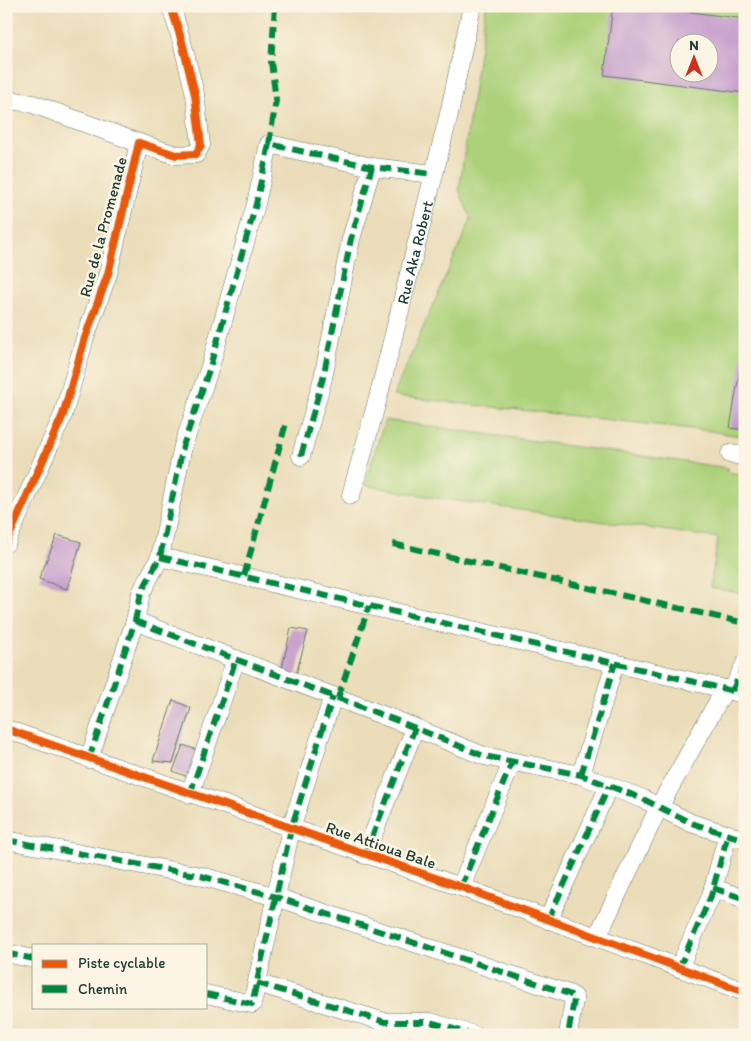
<svg xmlns="http://www.w3.org/2000/svg" width="751" height="1041" viewBox="0 0 751 1041" font-family="Itim,sans-serif">
<rect width="100%" height="100%" fill="#fcf5e5"/>
<filter id="ink" filterUnits="userSpaceOnUse"><feTurbulence type="fractalNoise" baseFrequency=".02" numOctaves="2"/><feDisplacementMap in="SourceGraphic" scale="10" xChannelSelector="R" yChannelSelector="G"/><feConvolveMatrix kernelMatrix="1 2 1 2 8 2 1 2 1" color-interpolation-filters="sRGB"/></filter>
<filter id="wash" filterUnits="userSpaceOnUse"><feTurbulence type="fractalNoise" baseFrequency=".0096" numOctaves="4" result="noise"/><feDisplacementMap in="SourceGraphic" scale="20" xChannelSelector="R" yChannelSelector="G"/><feGaussianBlur stdDeviation="1.12" result="paint"/><feColorMatrix in="noise" values="0 0 0 0 0 0 0 0 0 0 0 0 0 0 0 0 0 1.4 0 .05"/><feComposite in="paint" operator="in"/></filter>
<g filter="url(#wash)">
<rect width="100%" height="100%" fill="#ebddb9"/>
<g fill="#add17a" stroke="#668757" fill-rule="evenodd">
<path d="M486 6H745V437L710 431 393 396 471 219 459 190ZM678 42H708V72H678Z"/>
<path d="M385 420 728 468V472L745 475V594L710 588 718 538 443 499 364 485Z"/>
</g>
<g id="blocks">
<g fill="#c198ca" fill-rule="evenodd">
<path d="M613 6H645L745 19V93L604 75ZM678 42H708V72H678Z"/>
<path d="M744 345H745V430L730 428Z"/>
<path d="M57 535 81 542 67 589 39 579Z"/>
<path d="M291 628 308 631 295 678 281 673Z"/>
<path d="M173 700 191 708 173 763 153 761Z"/>
<path d="M183 745 197 750 188 777 173 771Z"/>
</g>
</g>
</g>
<g filter="url(#ink)">
<use href="#blocks" fill-opacity="0" stroke="#667563" stroke-width="1"/>
<g fill="none" stroke-linecap="round" stroke-linejoin="round">
<g stroke="#667563" stroke-width="19">
<g id="street">
<path d="M6 99 33 104 139 143"/>
<path d="M730 454 745 456"/>
<path d="M301 456 323 378 351 239 372 167"/>
<path id="s1" d="M351 495 378 398 449 114 472 6"/>
<path d="M6 543 63 415 85 338 108 274 139 143 176 155 196 154 201 145 195 94 182 42 171 6"/>
<path d="M160 557 725 689 745 695"/>
<path d="M135 621 398 721 484 756 581 775 643 799 691 823 745 840"/>
<path d="M732 691 745 664"/>
<path d="M6 729 461 887 745 992"/>
<path d="M89 759 135 621 141 593 160 557 183 446 210 367 256 204 269 144 372 167 433 174"/>
<path d="M581 775 615 663"/>
<path d="M190 794 236 659"/>
<path d="M6 840 201 876 276 897 569 994 574 997V1000L568 1035"/>
<path d="M365 855 415 728"/>
<path d="M461 887 512 762"/>
<path d="M713 888 745 899"/>
<path d="M548 920 609 786"/>
<path d="M597 937 659 807 725 689"/>
<path d="M6 953 34 959"/>
<path d="M679 968 711 896 728 834"/>
<path d="M257 983 385 1022H430L474 1035"/>
<path d="M206 994 252 1004 291 829 333 696"/>
</g>
</g>
<use href="#street" stroke="#fff" stroke-width="18"/>
<g stroke="#00873e" stroke-width="6" stroke-dasharray="12 6" stroke-linecap="butt">
<path d="M6 10 13 6"/>
<path d="M269 144 276 100 271 62 275 6"/>
<path d="M301 456 323 378 351 239 372 167"/>
<path d="M393 544 745 623"/>
<path d="M160 557 725 689 745 695"/>
<path d="M244 576 286 423"/>
<path d="M135 621 398 721 484 756 581 775 643 799 691 823 745 840"/>
<path d="M732 691 745 664"/>
<path d="M338 698 369 606"/>
<path d="M89 759 135 621 141 593 160 557 183 446 210 367 256 204 269 144 372 167 433 174"/>
<path d="M581 775 615 663"/>
<path d="M190 794 236 659"/>
<path d="M6 840 201 876 276 897 569 994 574 997V1000L568 1035"/>
<path d="M365 855 415 728"/>
<path d="M461 887 512 762"/>
<path d="M713 888 745 899"/>
<path d="M548 920 609 786"/>
<path d="M6 953 34 959"/>
<path d="M679 968 711 896 728 834"/>
<path d="M257 983 385 1022H430L474 1035"/>
<path d="M206 994 252 1004 291 829 333 696"/>
</g>
<g stroke="#fcf5e5" stroke-width="11">
<g id="cycleway">
<path d="M6 543 63 415 85 338 108 274 139 143 176 155 196 154 201 145 195 94 182 42 171 6"/>
<path d="M6 729 461 887 745 992"/>
</g>
</g>
<use href="#cycleway" stroke="#e8590c" stroke-width="8"/>
</g>
</g>
<g text-anchor="middle" dominant-baseline="central" stroke-width="5" stroke-linejoin="round" paint-order="stroke">
<g font-size="16" fill="#1f3d34" stroke="#fcf5e5">
<text transform="translate(103 227) rotate(-75)">Rue de la Promenade</text>
<text stroke="none"><textPath href="#s1" startOffset="251">Rue Aka Robert</textPath></text>
<text transform="translate(381 845) rotate(19)">Rue Attioua Bale</text>
</g>
</g>
<rect width="751" height="1041" fill="none" stroke="#fcf5e5" stroke-width="25"/>
<rect x="32" y="944" width="175" height="65" fill="#fcf5e5" stroke="#a4ab9e"/>
<rect x="42" y="960" width="25" height="8" fill="#e8590c" stroke="#a4ab9e"/>
<text x="78" y="968" font-size="15" fill="#1f3d34">Piste cyclable</text>
<rect x="42" y="985" width="25" height="8" fill="#00873e" stroke="#a4ab9e"/>
<text x="78" y="994" font-size="15" fill="#1f3d34">Chemin</text>
<g transform="translate(694 58)"><circle r="24" fill="#fcf5e5" stroke="#a4ab9e"/>
<path d="M0-4L9 19L0 12L-9 19Z" fill="#c8321e"/>
<text y="-8" font-size="14" font-weight="bold" text-anchor="middle" fill="#1f3d34">N</text>
</g>
</svg>
